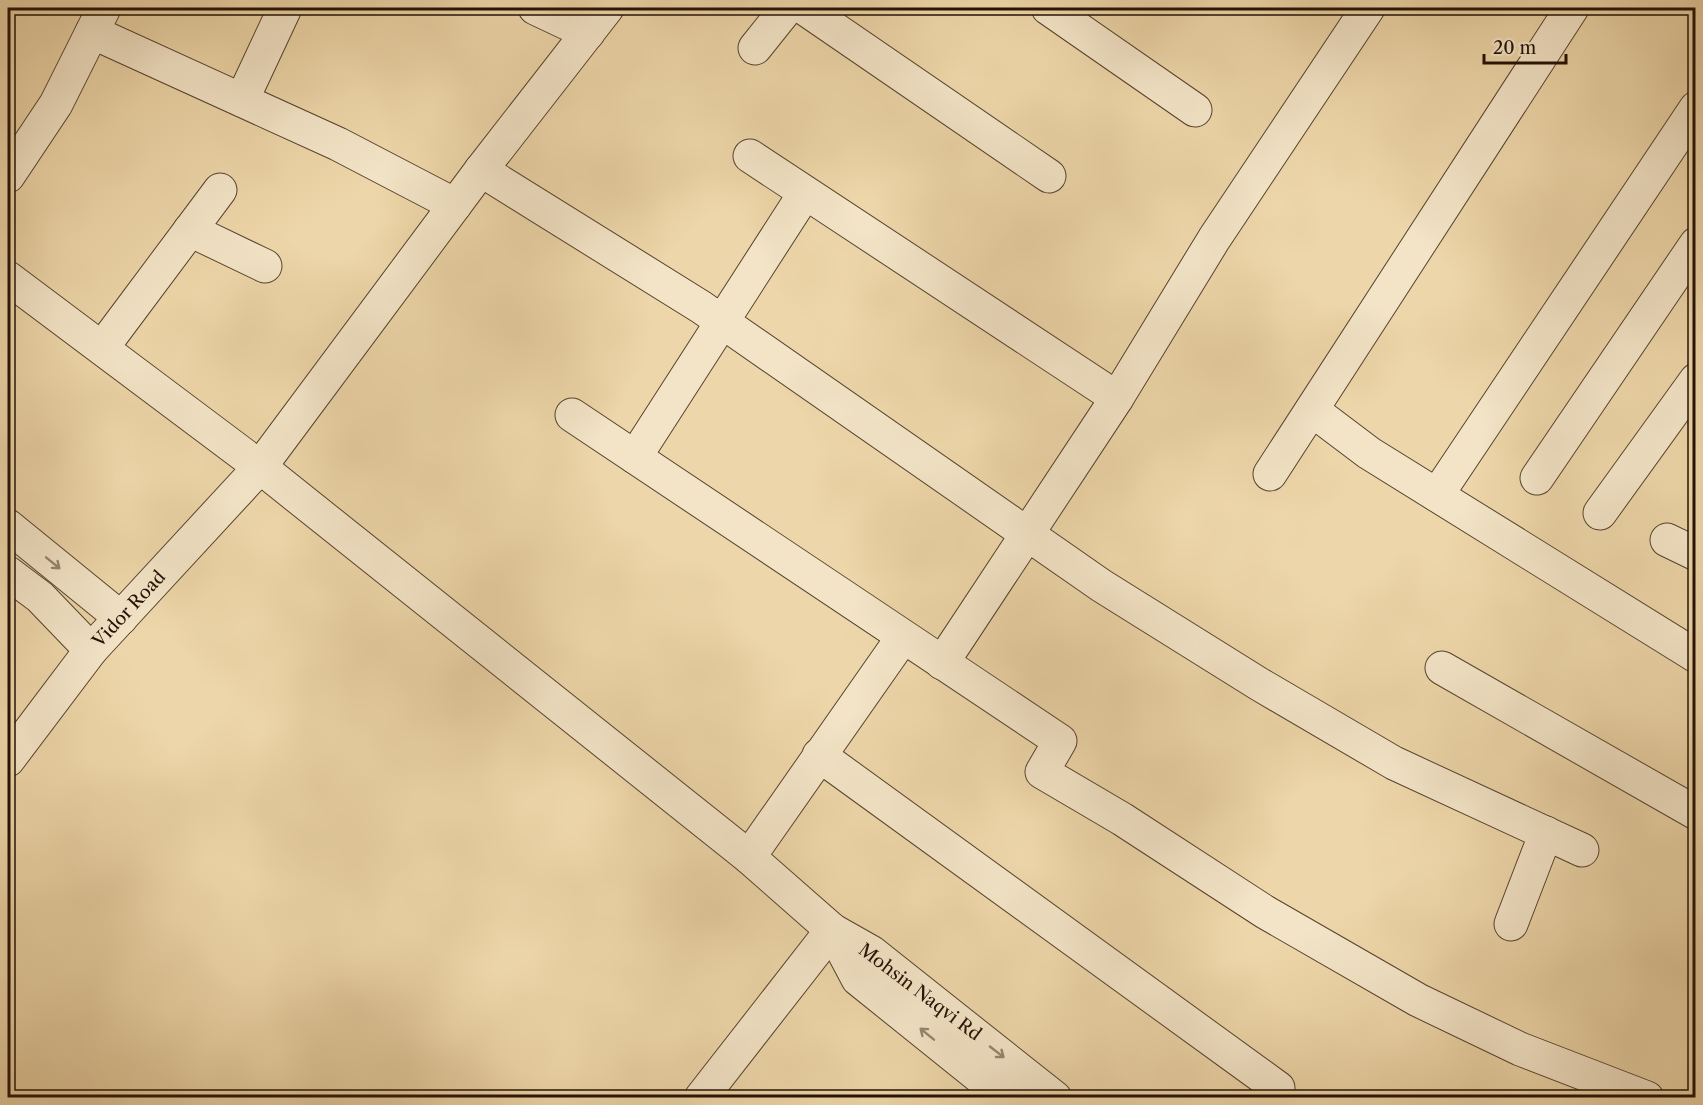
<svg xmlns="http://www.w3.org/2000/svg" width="1703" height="1105" viewBox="0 0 1703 1105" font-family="'Libre Caslon Text',serif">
<rect width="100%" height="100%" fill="#edd6a9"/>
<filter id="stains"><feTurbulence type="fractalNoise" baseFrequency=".00333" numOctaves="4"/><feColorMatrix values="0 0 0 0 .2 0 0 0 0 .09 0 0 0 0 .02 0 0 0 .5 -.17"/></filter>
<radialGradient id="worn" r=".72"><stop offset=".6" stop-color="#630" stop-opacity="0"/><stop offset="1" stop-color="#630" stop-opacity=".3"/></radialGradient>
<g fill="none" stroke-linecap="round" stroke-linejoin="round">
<g stroke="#56422e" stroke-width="35">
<g id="minor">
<path d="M535 8 588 33"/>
<path d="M804 8 1049 176"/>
<path d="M1048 8 1195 110"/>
<path d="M92 32 338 144 455 205"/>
<path d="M755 48 787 8"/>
<path d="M242 100 285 8"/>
<path d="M750 156 1117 398"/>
<path d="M481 170 701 307 1102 586 1259 684 1394 763 1582 850"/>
<path d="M8 176 56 104 104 8"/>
<path d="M190 230 265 266"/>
<path d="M8 278 260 467 749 857 832 930 871 952 1055 1098"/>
<path d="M102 348 220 190"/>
<path d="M1312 410 1369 453 1696 656"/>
<path d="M572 415 1060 741 1042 772 1122 819 1265 912 1418 1000 1520 1049 1647 1098"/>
<path d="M635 457 805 193"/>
<path d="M1270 474 1572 8"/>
<path d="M1537 478 1696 244"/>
<path d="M1437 495 1696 108"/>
<path d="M1600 513 1696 380"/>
<path d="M8 526 121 618"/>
<path d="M1667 540 1696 554"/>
<path d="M8 573 40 597 91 650"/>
<path d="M942 663 1117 398 1214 239 1368 8"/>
<path d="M1442 668 1696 813"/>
<path d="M819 755 1278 1088"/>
<path d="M8 760 91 650 260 467 481 170 607 8"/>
<path d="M749 857 903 637"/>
<path d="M1511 924 1546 833"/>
<path d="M832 930 858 979 1006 1098"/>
<path d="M701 1098 832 930"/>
</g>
</g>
<use href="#minor" stroke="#f3e4c7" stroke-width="33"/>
</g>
<defs><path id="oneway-shaft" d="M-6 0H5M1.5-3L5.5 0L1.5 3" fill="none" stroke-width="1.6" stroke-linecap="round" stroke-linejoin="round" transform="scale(1.5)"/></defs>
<g stroke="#968570">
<use href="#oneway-shaft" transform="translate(53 563) rotate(39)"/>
<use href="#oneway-shaft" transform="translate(927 1034) rotate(-141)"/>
<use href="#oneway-shaft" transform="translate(997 1052) rotate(38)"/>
</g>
<g text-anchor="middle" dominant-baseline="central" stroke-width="5" stroke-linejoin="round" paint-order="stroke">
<g font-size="18" fill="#241105" stroke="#f3e4c7">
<text transform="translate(129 609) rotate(-47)">Vidor Road</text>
<text transform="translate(920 992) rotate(37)">Mohsin Naqvi Rd</text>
</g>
</g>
<rect width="1703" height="1105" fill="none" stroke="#edd6a9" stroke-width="30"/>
<rect x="9" y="9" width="1685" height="1087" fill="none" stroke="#241105" stroke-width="3"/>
<rect x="15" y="15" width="1673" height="1075" fill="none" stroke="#241105" stroke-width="1.5"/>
<path d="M1484 54v9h82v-9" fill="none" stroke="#241105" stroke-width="3"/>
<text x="1493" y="54" font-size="18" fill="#241105" stroke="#f3e4c7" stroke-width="4.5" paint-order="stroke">20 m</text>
<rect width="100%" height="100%" filter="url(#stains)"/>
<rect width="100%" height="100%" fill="url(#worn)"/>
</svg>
